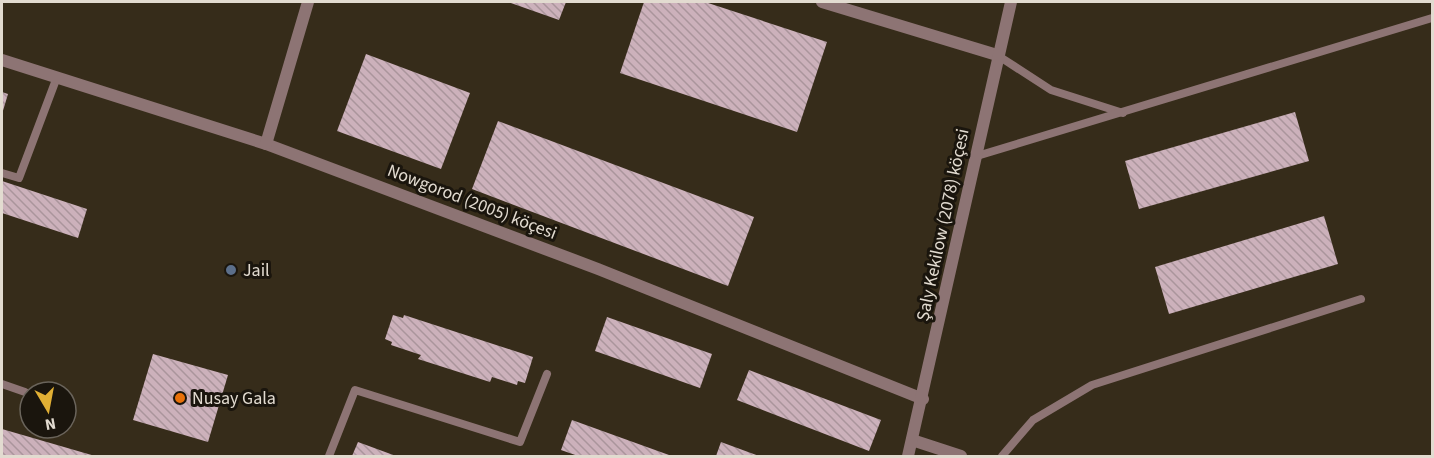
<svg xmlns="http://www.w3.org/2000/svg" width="1434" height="458" viewBox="0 0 1434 458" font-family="'Source Sans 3',sans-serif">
<defs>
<pattern id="building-back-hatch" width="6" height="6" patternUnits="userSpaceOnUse" patternTransform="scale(1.5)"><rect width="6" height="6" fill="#ccb1bb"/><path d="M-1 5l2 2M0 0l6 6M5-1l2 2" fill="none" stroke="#aa959c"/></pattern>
</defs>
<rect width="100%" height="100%" fill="#362c1a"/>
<g fill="url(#building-back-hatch)">
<path d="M508 2H566L559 20Z"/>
<path d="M644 2H705L827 42 797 132 620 73Z"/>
<path d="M366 54 470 93 441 169 337 131Z"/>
<path d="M2 92 8 94 2 114Z"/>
<path d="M1295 112 1309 161 1139 209 1125 161Z"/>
<path d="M498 121 754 217 728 286 472 189Z"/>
<path d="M2 181 87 209 78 238 2 213Z"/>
<path d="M1324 216 1338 264 1169 314 1155 267Z"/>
<path d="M393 315 403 318 404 315 533 357 525 383 518 381 517 385 492 377 490 382 418 359 421 355 391 345 392 342 385 339Z"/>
<path d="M607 317 712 354 700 388 595 351Z"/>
<path d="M153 354 228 375 208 442 133 420Z"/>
<path d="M749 370 881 420 869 451 737 400Z"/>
<path d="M572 420 669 455 668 456H578L561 450Z"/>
<path d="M2 429 95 456H2Z"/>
<path d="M358 442 396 456H352Z"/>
<path d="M721 442 759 456H716Z"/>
</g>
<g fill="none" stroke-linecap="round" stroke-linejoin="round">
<g stroke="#8d7474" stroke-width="8">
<path d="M997 55 1051 90 1123 113"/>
<path d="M977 156 1432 18"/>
<path d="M2 173 19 178 57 77"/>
<path d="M2 384 25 392"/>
<path d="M329 456 355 390 520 442 547 374"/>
<path d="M1002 456 1033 420 1092 385 1361 299"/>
</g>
<g stroke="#8d7474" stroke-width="12">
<path d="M822 2 997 55"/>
<path d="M2 60 266 144 598 269 923 399"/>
<path d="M266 144 308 2"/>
<path d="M912 440 961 456"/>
<path d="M908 456 1011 2"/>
</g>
</g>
<circle fill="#5c6f8a" stroke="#1a150d" stroke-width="2" cx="231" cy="270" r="6"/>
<circle fill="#e8710a" stroke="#1a150d" stroke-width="2" cx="180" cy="398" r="6"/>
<g text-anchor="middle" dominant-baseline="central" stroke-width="6" stroke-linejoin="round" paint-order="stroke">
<g font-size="18" fill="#e2dbd0" stroke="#1a150d">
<text transform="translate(472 202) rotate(21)">Nowgorod (2005) köçesi</text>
<text transform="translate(943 225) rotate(-78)">Şaly Kekilow (2078) köçesi</text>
</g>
<g font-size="18" fill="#e2dbd0" stroke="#1a150d" text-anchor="start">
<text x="243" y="270">Jail</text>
<text x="192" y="398">Nusay Gala</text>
</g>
</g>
<rect width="1434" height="458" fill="none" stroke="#e2dbd0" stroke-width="6"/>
<g transform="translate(48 410) rotate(170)"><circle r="28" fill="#1a150d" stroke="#6a645b" stroke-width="1.5"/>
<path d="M0-4.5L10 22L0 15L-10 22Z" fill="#e1af34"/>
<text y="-9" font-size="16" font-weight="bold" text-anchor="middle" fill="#e2dbd0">N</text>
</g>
</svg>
